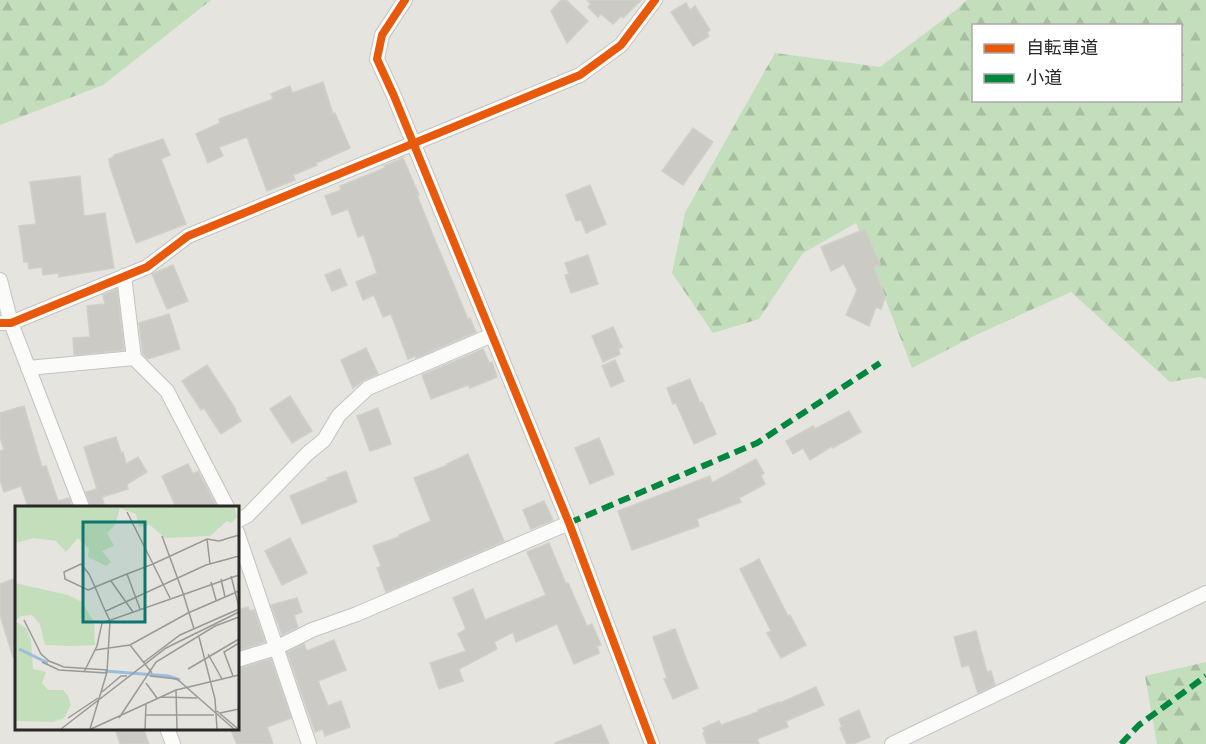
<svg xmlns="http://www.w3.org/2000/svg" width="1206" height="744" viewBox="0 0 1206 744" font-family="'Noto Sans','Noto Sans JP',sans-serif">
<defs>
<pattern id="forest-firs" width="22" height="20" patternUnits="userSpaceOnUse" patternTransform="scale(1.5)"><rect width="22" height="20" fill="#c2debb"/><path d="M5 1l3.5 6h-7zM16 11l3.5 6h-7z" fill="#a7bea1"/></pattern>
</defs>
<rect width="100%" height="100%" fill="#e6e4de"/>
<g fill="url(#forest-firs)" fill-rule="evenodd">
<path d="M0 0H211L103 85 0 125Z"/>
<path d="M967 0H1206V379L1200 377 1170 382 1071 292 978 334 912 368 856 223 803 253 759 319 713 333 672 273 685 213 775 53 880 67 956 10ZM974 26H1180V100H974Z"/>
<path d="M1206 662V744H1157L1145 676Z"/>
</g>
<g fill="#cbcac5" stroke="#d1cfca" stroke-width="1.5">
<path d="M561 0H566L588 21 567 43 551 11Z"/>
<path d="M587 0H641L623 18 621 16 613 24 601 14 598 17 588 7 591 4Z"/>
<path d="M686 3 690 10 695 6 710 30 707 33 709 36 693 46 671 12Z"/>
<path d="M323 82 333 114 335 113 350 148 316 163 317 165 293 175 295 180 267 191 247 137 219 147 223 156 208 163 196 134 220 123 219 119 273 99 271 94 290 86 292 93Z"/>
<path d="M693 128 713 142 683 185 662 171Z"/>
<path d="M163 139 170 155 161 159 186 224 136 243 110 166 109 159 115 156 114 155Z"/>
<path d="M403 158 419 195H417L432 233 468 319 470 318 476 332 416 358 415 356 408 359 391 314 383 317 374 295 363 300 356 282 377 273 364 235 358 237 348 209 332 215 325 196 341 190 340 186 385 168 384 166Z"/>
<path d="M80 176 84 216 105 213 114 268 59 277 58 273 43 275 42 267 29 269 28 262H24L19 226 36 224 30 182Z"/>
<path d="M590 185 606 224 586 233 581 220 576 221 566 195Z"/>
<path d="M865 229 880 264 874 267 885 298 881 309 876 307 869 326 846 315 857 290 844 264 831 271 821 247Z"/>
<path d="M588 255 598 284 571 293 565 275 569 274 565 263Z"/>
<path d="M173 265 188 301 167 309 152 274Z"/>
<path d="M340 269 347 285 332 291 325 275Z"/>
<path d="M117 289 124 350 74 355 73 338 90 337 87 306 105 304 103 295Z"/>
<path d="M169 314 180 349 148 359 143 354 139 323Z"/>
<path d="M613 327 622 347 618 349 620 354 603 362 592 336Z"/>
<path d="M366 348 378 374 364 380 353 388 341 360Z"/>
<path d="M483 349 489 363 492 362 497 377 470 388 468 385 431 399 422 375Z"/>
<path d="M615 360 624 381 611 387 602 366Z"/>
<path d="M207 365 236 410 235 411 241 421 221 434 204 408 201 410 182 381Z"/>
<path d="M690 379 700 403 702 402 716 434 694 444 676 403 673 404 667 388Z"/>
<path d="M290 396 312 431 292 443 270 409Z"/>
<path d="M24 406 42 467 46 466 58 501 69 498 72 507H28L21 486 4 492 0 480V451L4 450 0 437V413Z"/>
<path d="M378 408 391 444 370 451 357 416Z"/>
<path d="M849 411 861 432 833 448 832 446 810 460 803 448 793 454 786 441 813 426 815 429Z"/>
<path d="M116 437 121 453 123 452 126 464 138 457 147 472 127 484 128 489 102 497 105 507H91L86 492 97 489 84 447Z"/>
<path d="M599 438 614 474 590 484 575 448Z"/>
<path d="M468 454 504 541 386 592 377 568 381 566 373 546 399 537V535L431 521 414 478 448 465 447 464Z"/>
<path d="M756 459 764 473 761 476 765 484 739 498 741 502 697 519 699 526 632 550 618 511 710 476 712 483Z"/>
<path d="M188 464 193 474 198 471 217 507H176L162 476Z"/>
<path d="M346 471 357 502 302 524 290 496 328 480 327 478Z"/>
<path d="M544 501 553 520 531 529 523 510Z"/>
<path d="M290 538 307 573 282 585 265 551Z"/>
<path d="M549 543 566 584 568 583 587 626 592 624 601 645 597 646 599 653 574 664 557 624 516 642 513 632 494 642 497 649 459 669 463 681 439 689 430 663 466 651 458 634 466 629 453 598 473 589 485 620 546 595 527 552Z"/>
<path d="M759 559 788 616 790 615 806 645 781 658 767 633 771 631 740 569Z"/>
<path d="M16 578V656L13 657 0 615V584Z"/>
<path d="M297 598 302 612 294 615 298 627 282 635 271 605Z"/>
<path d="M248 607 250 611 254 610 265 642 237 651V610Z"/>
<path d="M675 629 687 661 698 688 673 699 664 679 667 678 653 637Z"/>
<path d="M976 631 987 672 991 671 995 685 978 693 969 665 962 667 954 637Z"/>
<path d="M334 640 346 670 318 681 328 706 341 701 350 727 325 736 323 729 315 732 287 652 304 644 307 651Z"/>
<path d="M271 659 291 718 267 727 273 744H237L230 728H237V669Z"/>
<path d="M816 687 824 705 786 721 788 727 757 739 759 744H707L703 733 705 732 703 728 719 721 721 725 758 712V710L779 702 780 703Z"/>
<path d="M859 710 870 737 853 744H847L840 728 842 727 839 719Z"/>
<path d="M601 725 609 744H555V743Z"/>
<path d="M115 728H143L149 744H120Z"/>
</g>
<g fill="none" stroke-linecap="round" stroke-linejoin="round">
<g stroke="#c4c3c3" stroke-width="16">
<g id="street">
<path d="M405 0 382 35 377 59 394 96 569 523 652 744"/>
<path d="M124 276 134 358 167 391 227 507"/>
<path d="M0 280 11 323 82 507"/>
<path d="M0 323H11L147 267 188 236 580 75 621 45 655 0"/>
<path d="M28 368 134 358"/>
<path d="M237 521 248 515 308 453 324 440 339 415 368 388 492 335"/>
<path d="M237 532 309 744"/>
<path d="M237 660 276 648 312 630 357 614 569 523"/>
<path d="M167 728 173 744"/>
<path d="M892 744 1206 593"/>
</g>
</g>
<use href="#street" stroke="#fbfbfa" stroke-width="14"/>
<g stroke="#00873e" stroke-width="6" stroke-dasharray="12 6" stroke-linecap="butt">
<path d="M569 523 757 443 880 363"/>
<path d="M1121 744 1139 725 1206 676"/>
</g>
<g stroke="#fff" stroke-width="11">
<g id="cycleway">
<path d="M405 0 382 35 377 59 394 96 569 523 652 744"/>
<path d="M0 323H11L147 267 188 236 580 75 621 45 655 0"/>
</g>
</g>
<use href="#cycleway" stroke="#e8590c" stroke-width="8"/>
</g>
<g transform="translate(15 506)">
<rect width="224" height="224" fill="#e6e4de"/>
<path d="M0 0H219L222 11 216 17 212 15 195 30 150 32 135 19 124 21 121 8 105 2 100 19 92 27 99 40 87 45 96 56 91 60 73 51 74 43 63 32 51 46 41 35 19 32 0 37ZM0 77 53 89 67 96 79 116 80 139 56 140 30 139 25 118 17 109 6 110 0 115 11 122 16 134 18 163 31 166 27 177 33 184H48L53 190 56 199 49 212 38 216 0 215Z" fill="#c2debb"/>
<path fill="none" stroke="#9abddf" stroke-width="3" d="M4 143 33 157M90 165 153 170 165 174"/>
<path fill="none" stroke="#9a9995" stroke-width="1.5" d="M112 6 155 92M147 30 168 87M192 33 195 58M112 68 125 103M216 70 224 101M206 73 210 91M96 75 118 106M196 76 201 94M168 87 179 123M91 105 191 59 224 50M9 114 26 148 34 155 49 161 92 164M184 131 200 193 202 223M115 139 137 167M80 144 115 139 173 107 224 85M193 148 207 173M27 156 44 164 92 167M129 156 165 129 224 103M173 163 224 133M69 166 82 140 87 117 224 69M135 170 162 173 219 223M218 170 209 146 224 137M131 177 142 192M161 184 162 223M87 186 106 170H112M146 191 182 192M202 205 223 223M205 207 224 203M131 209H199M53 212 83 192M104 212 141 156 200 120 224 111M46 223 151 142 224 106M75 223 92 166 95 115 88 100 80 81 74 68 66 58 49 66 50 73 73 84 76 83 80 81 112 68 138 58 192 33 204 35 224 29M76 223 161 184 224 169M130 223 131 198"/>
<path fill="#0f766e" fill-opacity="0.15" stroke="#0f766e" stroke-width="3" d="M68 16H130V116H68Z"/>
<rect width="224" height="224" fill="none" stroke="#282828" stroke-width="3"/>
</g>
<rect x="972" y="24" width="210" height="78" fill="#ffffff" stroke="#a9a9a9" stroke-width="1.5"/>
<rect x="984" y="44" width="30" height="9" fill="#e8590c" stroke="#a9a9a9" stroke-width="1.5"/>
<text x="1026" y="54" font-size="18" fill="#282828">自転車道</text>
<rect x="984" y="74" width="30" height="9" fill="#00873e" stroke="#a9a9a9" stroke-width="1.5"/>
<text x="1026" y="84" font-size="18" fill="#282828">小道</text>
</svg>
